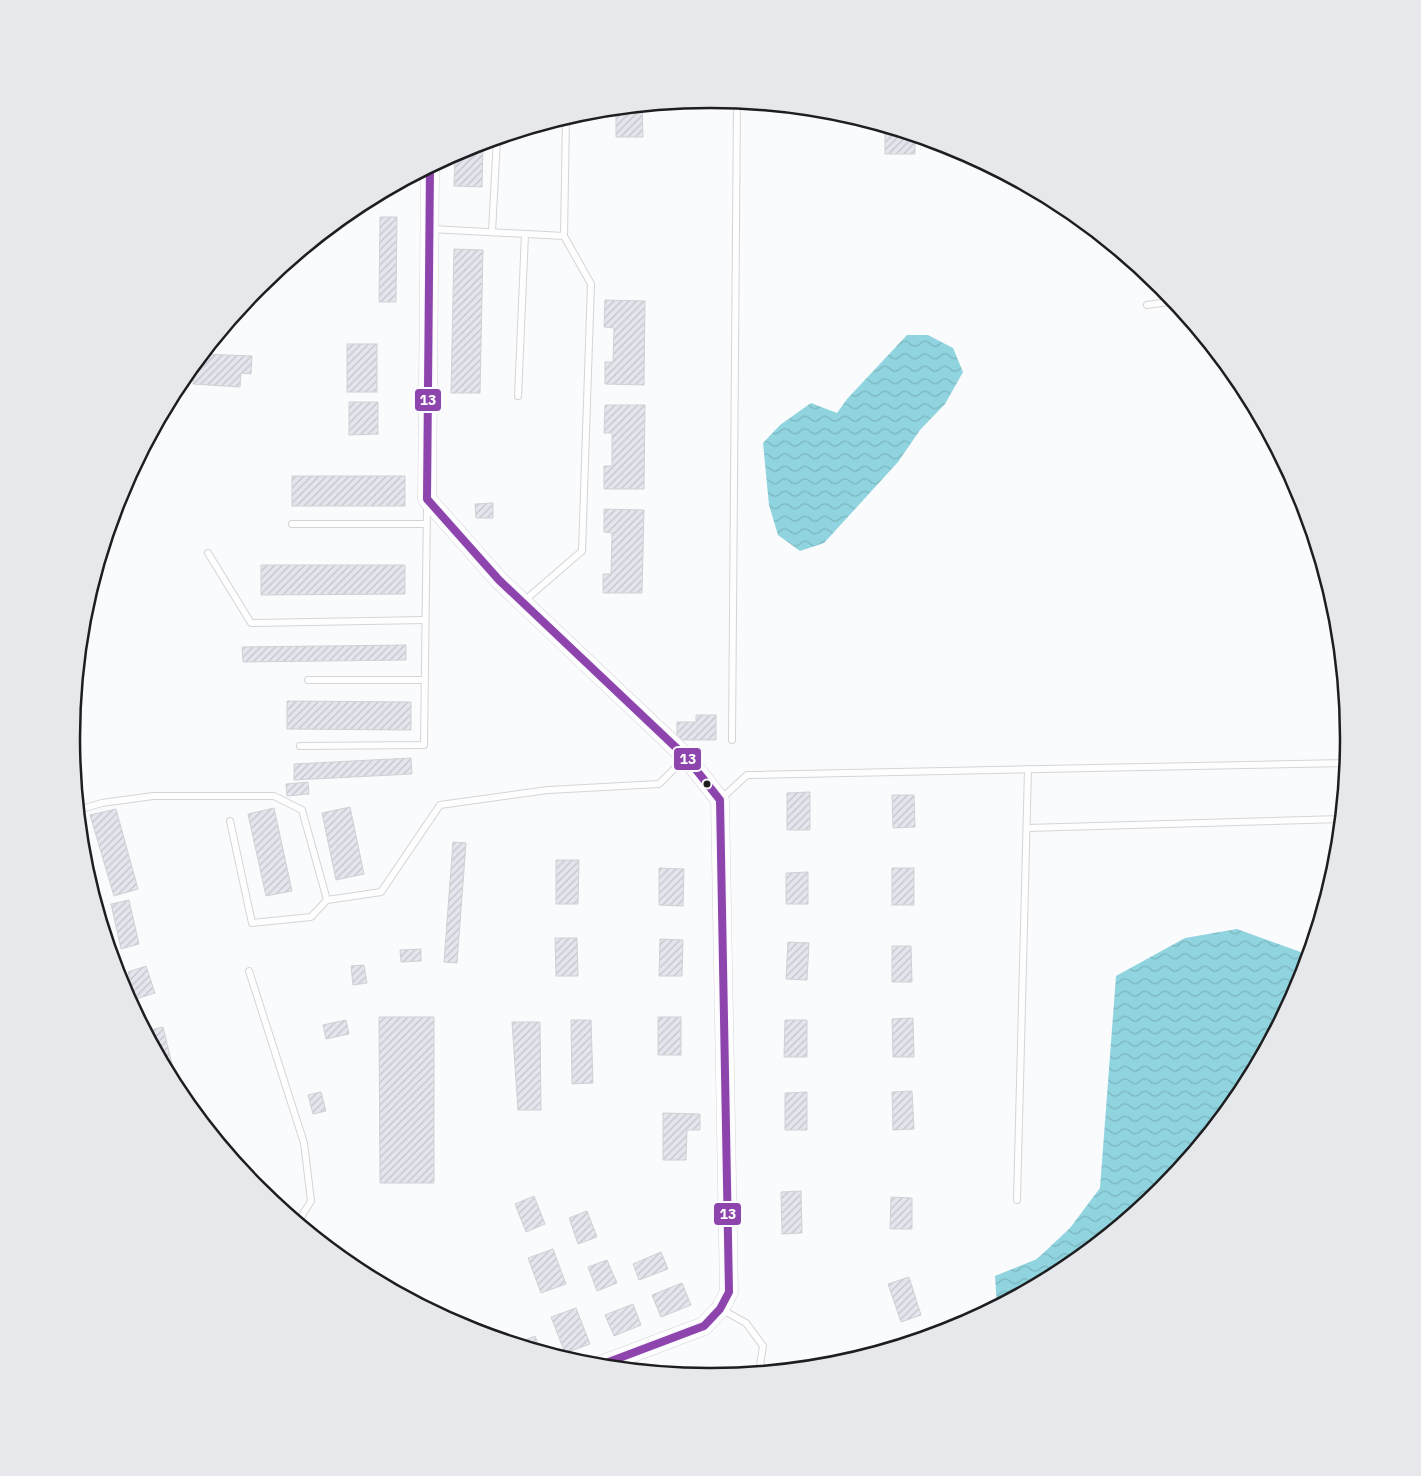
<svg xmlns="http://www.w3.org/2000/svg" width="1421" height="1476" viewBox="0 0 1421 1476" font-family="'IBM Plex Sans',sans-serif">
<defs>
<pattern id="water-waves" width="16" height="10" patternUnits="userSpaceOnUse" patternTransform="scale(1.25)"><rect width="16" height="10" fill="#90d4df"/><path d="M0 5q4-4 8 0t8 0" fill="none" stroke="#7cb6bf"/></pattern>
<pattern id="building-hatch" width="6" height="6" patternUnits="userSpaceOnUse" patternTransform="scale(1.25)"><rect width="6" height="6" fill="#e4e5ed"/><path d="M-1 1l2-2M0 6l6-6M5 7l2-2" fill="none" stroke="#c3c4cb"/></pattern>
</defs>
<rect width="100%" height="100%" fill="#fafbfd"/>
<g fill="url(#water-waves)">
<path d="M907 335H928L953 348 963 372 945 404 920 430 898 462 824 543 800 551 778 535 769 505 763 443 780 425 811 403 837 413 847 399Z"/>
<path d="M1237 929 1309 955 1301 983 1242 1093 1162 1190 1065 1270 997 1306 995 1276 1037 1259 1070 1228 1100 1188 1116 976 1185 938Z"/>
</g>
<g fill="url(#building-hatch)" stroke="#d0d1d3">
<path d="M642 105 643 137H616V108Z"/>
<path d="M885 126 915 135V154H885Z"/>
<path d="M483 142 482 187 454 186 455 153 466 147Z"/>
<path d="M380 217H397L396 302H379Z"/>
<path d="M454 249 483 250 480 393H451Z"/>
<path d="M605 300 645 301 644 385 605 384V362H613L614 328 604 327Z"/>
<rect x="347" y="344" width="30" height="48"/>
<path d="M203 354 252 356 251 374 241 373 240 387 193 384 194 372 188 371Z"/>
<path d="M349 402H378V434L349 435Z"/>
<path d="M605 405H645L644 489H604V466H612V433H604Z"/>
<rect x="292" y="476" width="113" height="30"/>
<path d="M493 503V518H476L475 504Z"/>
<path d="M604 509 644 510 642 593H603V574H611L612 533 604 532Z"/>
<path d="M261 565H405V594L261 595Z"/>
<path d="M406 645V660L243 662 242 647Z"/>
<path d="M287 701 411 702V730L287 729Z"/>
<path d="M696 715H716V740H677V722H696Z"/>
<path d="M72 726 79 749 73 751 71 738Z"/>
<path d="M411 758 412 774 294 780V764Z"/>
<path d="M308 782 309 794 287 796 286 784Z"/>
<path d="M810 792V830H787V793Z"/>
<path d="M892 795H914L915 827 893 828Z"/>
<path d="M350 807 364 874 336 880 322 813Z"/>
<path d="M274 808 292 891 266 896 248 814Z"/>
<path d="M116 809 138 889 114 896 90 815Z"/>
<path d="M453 842 466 843 457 963 444 962Z"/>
<path d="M556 860H579L578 904H556Z"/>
<path d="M659 868 684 869 683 906 659 905Z"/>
<rect x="892" y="868" width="22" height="37"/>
<path d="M808 872V904H786V873Z"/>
<path d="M129 900 139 944 121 949 111 904Z"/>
<path d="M555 938H577L578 976H556Z"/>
<path d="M660 939 683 940 682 976H659Z"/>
<path d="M788 942 809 943 807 980 786 979Z"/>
<path d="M892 946H911L912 982H892Z"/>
<path d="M421 949V961L401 962 400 950Z"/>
<path d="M364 965 367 983 353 985 351 966Z"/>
<path d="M146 966 155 993 136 999 128 972Z"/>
<path d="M379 1017H434V1183H380Z"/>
<rect x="658" y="1017" width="23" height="38"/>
<path d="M913 1018 914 1057H893L892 1019Z"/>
<path d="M346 1020 349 1034 326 1039 323 1025Z"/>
<path d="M571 1020H591L593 1083 572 1084Z"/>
<path d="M785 1020H807V1057H784Z"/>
<path d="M512 1022H540L541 1110H518Z"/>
<path d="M163 1027 175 1076 170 1077 146 1031Z"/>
<path d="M912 1091 914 1129 893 1130 892 1092Z"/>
<path d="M321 1092 326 1111 313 1114 308 1095Z"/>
<path d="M807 1092V1130H785V1093Z"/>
<path d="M663 1113 700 1114V1130H687L686 1160H663Z"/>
<path d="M801 1191 802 1233 782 1234 781 1192Z"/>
<path d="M534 1196 545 1224 526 1232 515 1204Z"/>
<path d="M891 1197 912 1198V1229H890Z"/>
<path d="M587 1211 597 1237 578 1244 569 1218Z"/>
<path d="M553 1249 566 1284 541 1293 528 1258Z"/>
<path d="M661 1252 668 1269 639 1280 633 1264Z"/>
<path d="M607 1260 617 1283 597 1291 588 1267Z"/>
<path d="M909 1277 921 1315 901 1322 888 1284Z"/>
<path d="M682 1283 691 1305 661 1317 652 1295Z"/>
<path d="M633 1304 641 1325 614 1336 605 1315Z"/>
<path d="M576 1308 590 1344 565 1353 551 1317Z"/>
<path d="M535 1336 541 1351 515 1344Z"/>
</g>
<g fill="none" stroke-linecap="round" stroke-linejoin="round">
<g stroke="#d4d5d7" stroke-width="8">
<g id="lane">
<path d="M939 143V144"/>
<path d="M431 229 564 236 566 117"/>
<path d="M492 232 497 138"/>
<path d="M1147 305 1175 301"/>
<path d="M518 396 525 234"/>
<path d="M292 524H426"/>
<path d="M208 553 251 623 425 620"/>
<path d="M524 601 582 551 591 284 564 236"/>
<path d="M308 680H425"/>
<path d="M732 740 737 101"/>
<path d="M300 746 424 745 427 505"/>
<path d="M721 799 747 775 1347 763"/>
<path d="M78 810 102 803 153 796H274L302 810 327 900 381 892 440 805 548 790 659 784 685 758"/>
<path d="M230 821 252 923 311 917 327 900"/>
<path d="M1027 828 1342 819"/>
<path d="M249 971 304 1143 311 1201 298 1222"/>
<path d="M1017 1200 1028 769"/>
<path d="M721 1309 746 1323 763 1346 759 1372"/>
</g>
</g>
<g stroke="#d4d5d7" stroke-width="19">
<path id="secondary" d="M430 167 427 499 499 580 686 757 720 800 729 1292 720 1309 704 1326 598 1366"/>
</g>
<use href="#lane" stroke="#fefeff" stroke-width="6"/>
<use href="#secondary" stroke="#fefeff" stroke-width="18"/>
<g stroke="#f9fafe" stroke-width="11">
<path id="bus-1" d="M430 167 427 499 499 580 686 757 720 800 729 1292 720 1309 704 1326 598 1366"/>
</g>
<use href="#bus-1" stroke="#8e44ad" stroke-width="8"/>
</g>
<circle fill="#1e1e20" stroke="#f9fafe" stroke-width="2" cx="707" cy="784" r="4.5"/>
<path d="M0 0H1421V1476H0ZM80 738a630 630 0 1 1 1260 0a630 630 0 1 1-1260 0Z" fill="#e7e8ec" fill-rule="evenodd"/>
<path fill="none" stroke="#1e1e20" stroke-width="2.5" d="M80 738a630 630 0 1 1 1260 0a630 630 0 1 1-1260 0Z"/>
<g stroke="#f9fafe" stroke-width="2">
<rect x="414" y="388" width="28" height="24" rx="5" fill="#8e44ad"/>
<rect x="673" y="747" width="29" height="24" rx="5" fill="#8e44ad"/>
<rect x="713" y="1202" width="29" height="24" rx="5" fill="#8e44ad"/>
</g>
<g font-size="14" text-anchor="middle" font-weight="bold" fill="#fff">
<text x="428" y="405">13</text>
<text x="688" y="764">13</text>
<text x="728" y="1219">13</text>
</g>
</svg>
